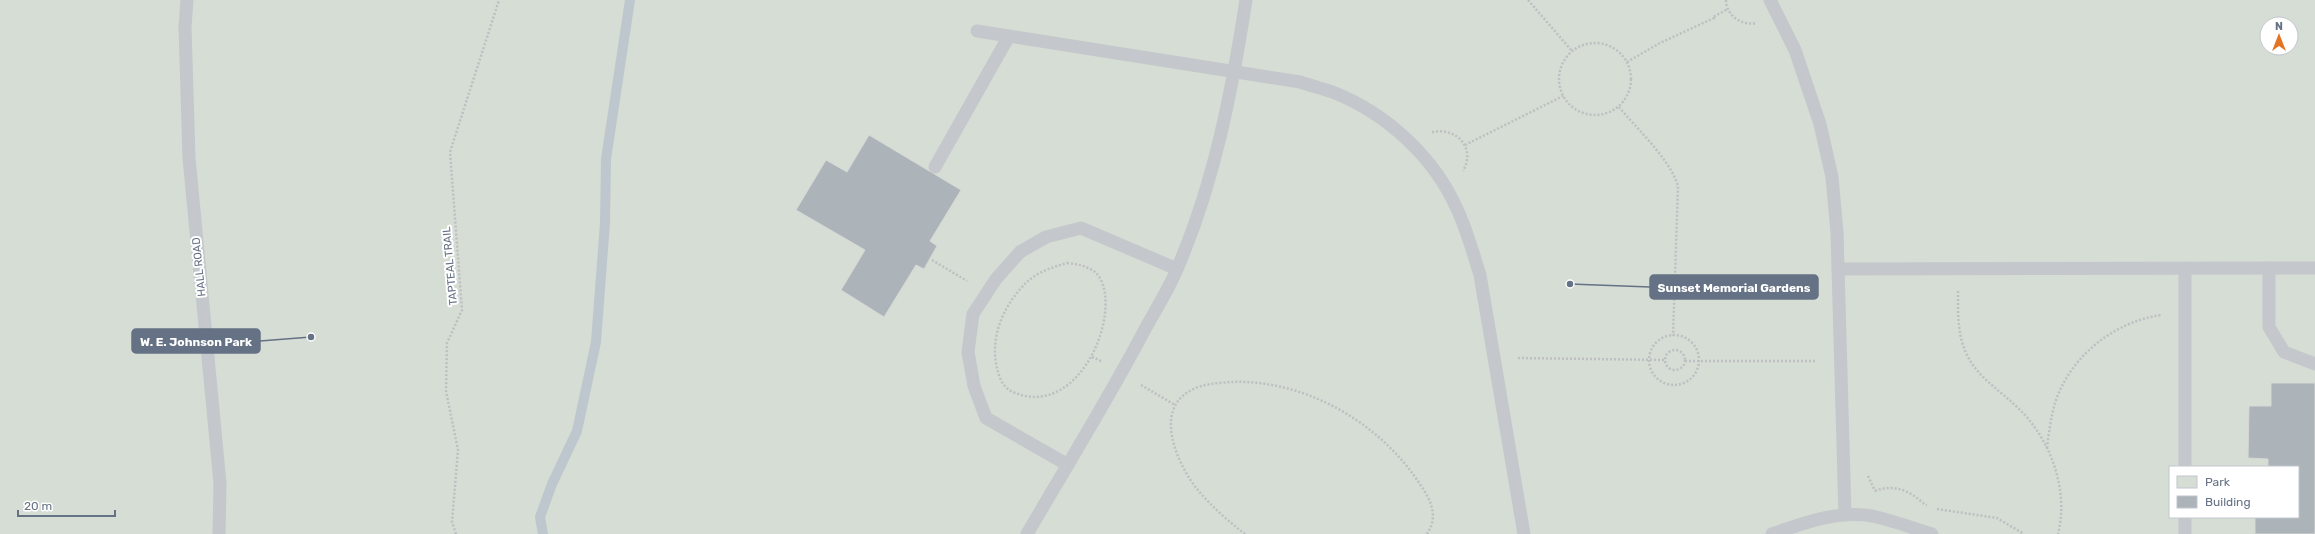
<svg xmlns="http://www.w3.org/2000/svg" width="2315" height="534" viewBox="0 0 2315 534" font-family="Rubik,sans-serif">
<rect width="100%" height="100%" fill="#f6f6f3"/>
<path fill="#d6ddd4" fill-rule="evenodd" d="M0 0H2315V534H0ZM2267 24H2291V48H2267ZM2170 467H2298V517H2170Z"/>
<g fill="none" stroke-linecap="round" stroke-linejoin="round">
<path stroke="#bfc7ce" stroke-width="10" d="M543 534 540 517 552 484 577 431 596 342 605 223 606 159 630 0"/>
</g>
<g fill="#acb3b9" stroke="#d7d8d6">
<path d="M869 135 961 190 930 241 937 246 924 269 916 265 884 317 841 290 865 250 796 210 826 160 847 172Z"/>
<path d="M2271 383H2315V534H2255V517H2298V467H2268V459L2248 458 2249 406H2271Z"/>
</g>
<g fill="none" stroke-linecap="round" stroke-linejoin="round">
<g stroke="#bebfc2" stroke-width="2.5" stroke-dasharray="2 2" stroke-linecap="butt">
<path d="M1528 0 1572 51"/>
<path d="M1726 0C1726 15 1741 26 1756 23"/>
<circle cx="1595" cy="79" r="36"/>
<path d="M1627 62 1660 43 1714 18 1713 17 1728 9"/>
<path d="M1619 107C1637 129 1670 159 1678 186L1673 336"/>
<path d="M1432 132C1457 127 1476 148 1463 171"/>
<path d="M1465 145 1563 96"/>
<path d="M932 260 967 281"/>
<path d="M1067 263C1077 264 1087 266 1095 272 1101 277 1104 287 1105 294 1111 341 1069 417 1013 392 1003 388 999 377 997 368 990 338 1002 309 1022 287 1034 273 1050 268 1067 263Z"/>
<path d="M1958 291C1958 314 1957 336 1968 357 1980 380 2003 392 2021 411 2051 441 2069 491 2058 534"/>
<circle cx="1674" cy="360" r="25"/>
<circle cx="1675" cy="360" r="10"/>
<path d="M1092 357 1101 361"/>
<path d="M1518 358 1665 360"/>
<path d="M1685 361H1817"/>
<path d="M1141 385 1175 405"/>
<path d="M2047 448C2049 432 2051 415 2056 400 2072 355 2114 322 2161 315"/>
<path d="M1868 476 1875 491"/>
<path d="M1875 491C1890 485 1904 488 1917 498 1920 500 1923 504 1927 505"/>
<path d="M1937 509 1997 518 2024 534"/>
<path d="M456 534 452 522 458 450 446 391 447 343 462 310 450 152 499 0"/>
<path d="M1245 534C1228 521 1211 506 1197 489 1178 465 1154 413 1188 392 1200 384 1217 383 1231 382 1302 379 1375 420 1415 477 1427 494 1441 513 1427 534"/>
</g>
<g stroke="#c4c7cb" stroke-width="13">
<path d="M187 0 185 27 189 158 220 483 219 534"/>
<path d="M1770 0 1795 50 1820 124 1832 177 1837 232 1845 515"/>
<path d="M977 31 1300 82C1312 86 1324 89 1335 93 1387 114 1434 157 1457 209 1467 230 1473 253 1480 275L1524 534"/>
<path d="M935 167 1009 36"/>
<path d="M2269 268V327L2284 352 2315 364"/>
<path d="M1838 269 2315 268"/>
<path d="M2185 269V467"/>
<path d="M1068 465 986 418 974 386 968 352 973 314 996 279 1020 252 1046 237 1081 228 1177 269"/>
<path d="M2185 517V534"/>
<path d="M1027 534C1066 467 1107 401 1143 333 1154 312 1168 291 1177 269 1214 184 1232 91 1246 0"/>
<path d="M1772 534C1804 523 1838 510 1872 516 1892 520 1912 528 1932 534"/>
</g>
</g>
<g text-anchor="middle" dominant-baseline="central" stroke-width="4" stroke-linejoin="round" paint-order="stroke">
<g font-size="11" fill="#657184" stroke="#fff">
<text transform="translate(450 266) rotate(-95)">TAPTEAL TRAIL</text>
<text transform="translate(199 267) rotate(-96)">HALL ROAD</text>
</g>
</g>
<path fill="none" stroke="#657184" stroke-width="1.5" d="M1570 284L1650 287M311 337L260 341"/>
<g fill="#657184" stroke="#fff" stroke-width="1.5">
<circle cx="1570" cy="284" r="4"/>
<circle cx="311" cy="337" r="4"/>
</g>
<g fill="#657184" stroke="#657184" stroke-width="1.5">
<rect x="1650" y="275" width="168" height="24" rx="4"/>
<rect x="132" y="329" width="128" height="24" rx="4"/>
</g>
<g font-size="12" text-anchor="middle" font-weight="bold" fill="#fff">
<text x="1734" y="292">Sunset Memorial Gardens</text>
<text x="196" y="346">W. E. Johnson Park</text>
</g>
<rect x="2169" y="466" width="130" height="52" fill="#ffffff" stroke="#c1c6ce"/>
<rect x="2177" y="476" width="20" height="12" fill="#d6ddd4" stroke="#c1c6ce"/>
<text x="2205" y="486" font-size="12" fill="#657184">Park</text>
<rect x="2177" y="496" width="20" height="12" fill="#acb3b9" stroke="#c1c6ce"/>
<text x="2205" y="506" font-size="12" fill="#657184">Building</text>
<g transform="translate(2279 36)"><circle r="19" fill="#ffffff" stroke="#c1c6ce"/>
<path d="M0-3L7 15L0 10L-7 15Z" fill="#e37426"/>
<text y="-6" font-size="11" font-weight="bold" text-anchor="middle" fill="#657184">N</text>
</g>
<path d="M18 510v6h97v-6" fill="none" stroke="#657184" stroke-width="2"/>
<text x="24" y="510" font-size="12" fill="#657184" stroke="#ffffff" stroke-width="3" paint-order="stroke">20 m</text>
</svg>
